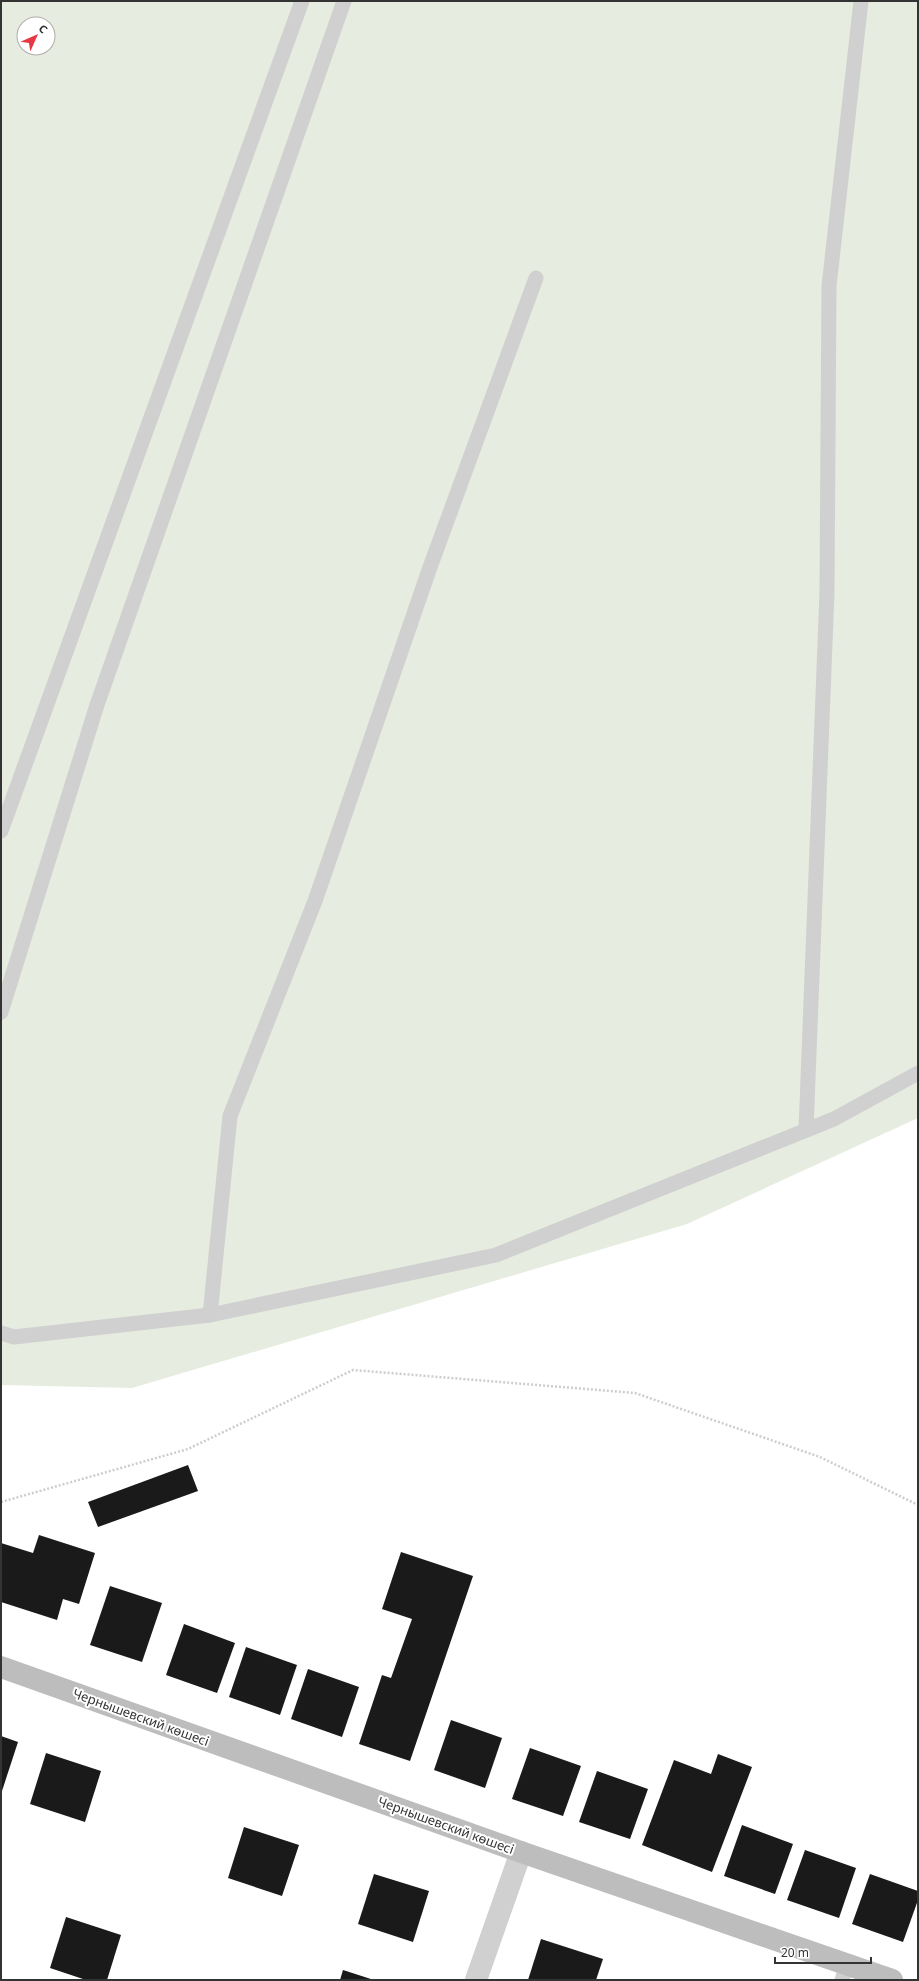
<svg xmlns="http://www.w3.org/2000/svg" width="919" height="1981" viewBox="0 0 919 1981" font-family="'Noto Sans',sans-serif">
<rect width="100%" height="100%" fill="#fff"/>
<path fill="#e6ecdf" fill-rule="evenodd" d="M1 1H918V1118L687 1224 132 1388 1 1385ZM24 24H48V48H24Z"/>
<g fill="#1a1a1a">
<path d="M188 1465 198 1491 98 1527 88 1502Z"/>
<path d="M39 1535 95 1553 79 1604 63 1599 57 1620 1 1602V1543L33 1553Z"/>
<path d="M401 1552 473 1576 410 1761 359 1744 382 1675 391 1678 412 1619 382 1609Z"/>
<path d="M110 1586 162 1603 142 1662 90 1645Z"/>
<path d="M184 1624 235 1643 217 1693 166 1675Z"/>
<path d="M246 1647 297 1665 280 1715 229 1697Z"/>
<path d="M308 1669 359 1687 342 1737 291 1719Z"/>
<path d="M451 1720 502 1738 485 1788 434 1770Z"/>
<path d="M1 1736 18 1742 1 1794Z"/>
<path d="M530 1748 581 1766 563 1816 512 1799Z"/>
<path d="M46 1753 101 1771 85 1822 30 1804Z"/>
<path d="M718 1754 752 1767 712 1872 642 1845 674 1760 711 1774Z"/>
<path d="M597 1771 648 1789 630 1839 579 1822Z"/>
<path d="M742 1825 793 1844 775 1894 724 1876Z"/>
<path d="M244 1827 299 1845 282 1896 228 1878Z"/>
<path d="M805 1850 856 1868 839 1918 787 1900Z"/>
<path d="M374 1874 429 1891 413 1942 358 1924Z"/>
<path d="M870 1874 918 1891V1900L903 1942 852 1924Z"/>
<path d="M66 1917 121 1935 107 1980H86L50 1968Z"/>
<path d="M541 1939 603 1959 596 1980H528Z"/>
<path d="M343 1970 374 1980H340Z"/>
</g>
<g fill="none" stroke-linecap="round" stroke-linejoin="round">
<path stroke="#cdcdcd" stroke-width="2.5" stroke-dasharray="2 2" stroke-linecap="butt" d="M1 1502 188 1449 353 1370 635 1393 820 1457 918 1505"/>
<g stroke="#d0d0d0" stroke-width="15">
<path d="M1 831 302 1"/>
<path d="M1 1012 97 705 344 1"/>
<path d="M806 1130 827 592 829 286 861 1"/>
<path d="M210 1315 230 1116 315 901 429 570 536 278"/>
<path d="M1 1333 14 1337 210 1315 496 1255 834 1119 918 1073"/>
<path d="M842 1980 847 1964"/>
</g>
<path stroke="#d0d0d0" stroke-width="22" d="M476 1980 521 1852"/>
<path stroke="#bdbdbd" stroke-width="22" d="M1 1667 521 1852 892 1980"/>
</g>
<g text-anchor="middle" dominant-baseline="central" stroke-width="4" stroke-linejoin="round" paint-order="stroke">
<g font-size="13" fill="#333" stroke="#fff">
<text transform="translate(141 1717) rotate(20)">Чернышевский көшесі</text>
<text transform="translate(446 1825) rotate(20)">Чернышевский көшесі</text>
</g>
</g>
<rect width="919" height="1981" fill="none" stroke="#333333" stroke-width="4"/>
<g transform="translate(36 36) rotate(45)"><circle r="19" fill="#ffffff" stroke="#adadad"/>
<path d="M0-3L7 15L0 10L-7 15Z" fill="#e63946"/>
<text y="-6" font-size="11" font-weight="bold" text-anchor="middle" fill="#333333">С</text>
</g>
<path d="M775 1957v6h96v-6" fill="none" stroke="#333333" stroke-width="2"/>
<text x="781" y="1957" font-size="12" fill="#333333" stroke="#ffffff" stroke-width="3" paint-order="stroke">20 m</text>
</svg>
